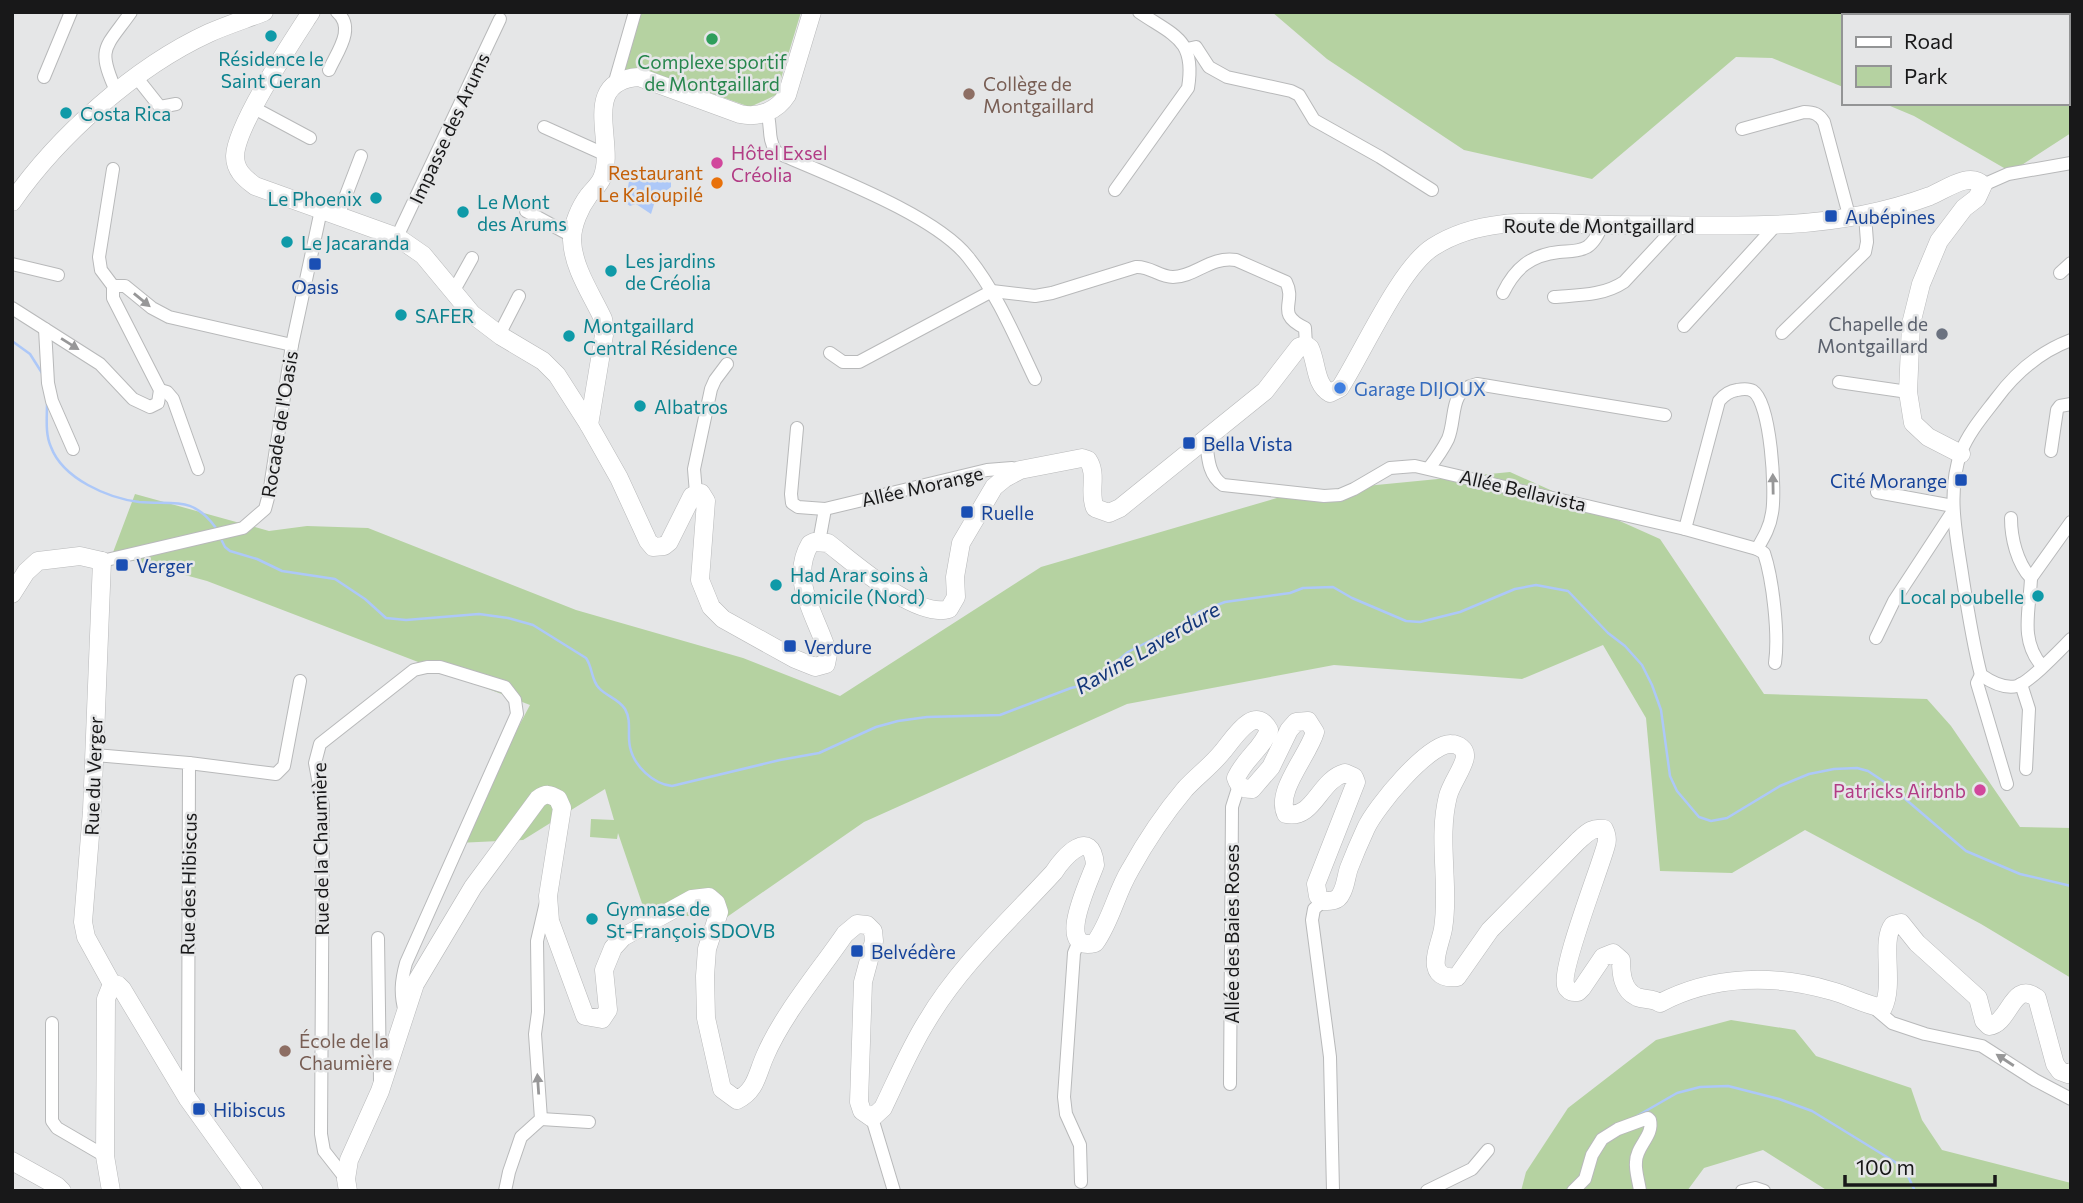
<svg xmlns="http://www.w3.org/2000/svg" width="2083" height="1203" viewBox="0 0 2083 1203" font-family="Commissioner,sans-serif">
<rect width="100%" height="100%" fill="#e5e6e7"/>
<g fill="#b5d2a1">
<path d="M639 12H801L776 95 750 107 657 74 625 71 622 66Z"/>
<path d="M1272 12H2071V133L2011 172 1914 116 1883 103H2067V16H1843V87L1772 58 1736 57 1592 179 1464 150 1327 59Z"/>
<path d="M1510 472 1660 539 1764 694 1927 699 1951 726 2020 827 2071 828V978L1981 924 1805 830 1732 873 1660 871 1646 718 1603 645 1522 679 1334 665 1127 704 864 822 727 917 646 915 618 833 617 839 590 837 591 819 614 820 605 789 523 840 457 843 530 705 207 581 112 555 135 494 269 531 307 526 368 528 576 610 743 658 840 696 1041 567 1294 493Z"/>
<path d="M1731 1020 1795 1030 1816 1056 1911 1088 1922 1120 1942 1150 2071 1183V1191H1828L1763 1150 1704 1168 1687 1191H1521L1526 1172 1568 1108 1656 1040Z"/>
</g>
<path fill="#adc8f8" d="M631 169 644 175 664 171 671 178V187L656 198 651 214 636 204 630 206 622 200V193L628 187Z"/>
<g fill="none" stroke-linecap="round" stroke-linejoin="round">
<g stroke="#adc8f8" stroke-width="2.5">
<path d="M12 341 30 354 42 373"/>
<path d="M47 404C47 418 45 434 51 447 63 479 108 498 139 502 174 505 192 495 216 528"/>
<path d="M220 537 225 547 230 551 257 559 282 571 335 579 365 599 386 618 406 620 479 614 508 618 533 625 586 658C593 668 591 680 599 688 606 696 619 699 625 709 632 721 627 734 630 747 634 766 653 784 672 786L780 760 819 753 876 727 898 721 927 717 1000 715 1071 688 1090 684 1128 652 1177 627 1199 612 1225 602 1290 593 1303 588 1333 587 1352 598 1406 621 1420 622 1460 612 1515 589 1536 585 1568 591 1608 633 1625 646 1642 665 1652 685 1661 710 1670 776 1677 791 1699 817 1711 821 1727 818 1780 786 1809 774 1834 769 1857 768 1868 771 1889 785 1966 851 2020 874 2071 886"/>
<path d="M1637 1116 1677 1093 1700 1087 1728 1086 1779 1099 1812 1111 1895 1162 1906 1172 1915 1191"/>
</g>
<g stroke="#b8b9ba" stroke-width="14">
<g id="street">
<path d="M1187 49 1196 47 1209 67 1227 77 1291 91 1299 95 1314 120 1380 157 1432 190"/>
<path d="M329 70C337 52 356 28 337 12"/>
<path d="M44 77 71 12"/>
<path d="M137 78 160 107 176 104"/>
<path d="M614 85 635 12"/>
<path d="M117 93C96 47 105 49 131 12"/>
<path d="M254 108 310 138"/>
<path d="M767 112C772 128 767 137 776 152 827 175 934 214 968 257 997 293 1015 337 1035 379"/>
<path d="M544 127 604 154"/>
<path d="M1742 129 1804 112C1814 112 1819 114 1824 122L1850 219"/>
<path d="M1983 185 2008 174 2071 163"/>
<path d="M1115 190 1188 88C1196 39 1174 36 1139 12"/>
<path d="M526 211 572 236"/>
<path d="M338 216 361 156"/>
<path d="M397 237 500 19"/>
<path d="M12 264 58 275"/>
<path d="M2060 273 2071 263"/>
<path d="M113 286 101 270 99 257 113 169"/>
<path d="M453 292 472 258"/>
<path d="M1503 293C1515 268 1531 255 1559 252 1568 251 1578 252 1587 247 1595 242 1599 232 1603 224"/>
<path d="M1554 297C1578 295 1603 296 1624 282L1677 225"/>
<path d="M12 308 100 364 133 399 150 407 158 403 160 390 113 298V286H125L152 308 169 317 292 345"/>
<path d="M1684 326 1777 224"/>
<path d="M45 329 48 383 52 401 73 449"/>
<path d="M1782 333 1865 252 1867 242 1865 215"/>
<path d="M499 335 519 296"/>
<path d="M2071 340C2039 352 2016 372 1996 399 1983 416 1969 432 1961 452 1946 494 1957 538 1963 580 1968 612 1973 644 1981 675 1991 682 2004 689 2017 686 2030 682 2060 650 2071 639"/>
<path d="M830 353 843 362H859L992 291 1035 296 1052 293 1136 267C1150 266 1159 277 1173 277 1195 277 1210 256 1236 260L1286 282C1297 303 1274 313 1305 328L1306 345"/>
<path d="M1839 382 1908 392"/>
<path d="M160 390 167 392 173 399 198 469"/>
<path d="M797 428 791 494 792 503 798 507 825 509 987 470 1012 468 1020 470"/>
<path d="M1206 440C1208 457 1208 475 1223 485L1324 496 1340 495 1354 489 1390 468 1415 466 1685 529 1757 549 1764 553C1773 580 1779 635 1775 663"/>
<path d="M2051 451 2057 410 2060 406 2071 404"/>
<path d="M1429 468C1436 459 1443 449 1448 439 1457 417 1448 390 1477 384L1665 415"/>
<path d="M1877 492 1953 506"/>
<path d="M696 493 694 469 711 389 715 380 727 364"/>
<path d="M2011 518C2011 538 2017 563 2031 578 2030 609 2019 640 2042 666"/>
<path d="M1685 529 1719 401C1724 395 1729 391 1737 390 1742 389 1748 388 1753 391 1771 403 1776 492 1772 513 1770 527 1764 537 1757 549"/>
<path d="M819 542 825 509"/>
<path d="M102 561 243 528 265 509 269 494 292 345 321 210"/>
<path d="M2031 578 2071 522"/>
<path d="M1876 638 1894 601 1953 511"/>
<path d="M1981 675 1977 683 2007 784"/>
<path d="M2021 684 2029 709 2026 769"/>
<path d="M95 755 189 763 188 1099"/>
<path d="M189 763 276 774 284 766 300 681"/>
<path d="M1323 901 1314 909 1312 920 1330 1057 1333 1191"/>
<path d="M378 938 380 1080"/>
<path d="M1079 941 1074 953 1064 1097 1066 1114 1080 1145 1081 1182"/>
<path d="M1872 1006 1892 1023 1925 1034 1982 1046 2035 1080 2071 1099"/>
<path d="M52 1023V1121L57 1128 105 1156"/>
<path d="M1230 1084 1232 807 1239 785"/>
<path d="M872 1118 894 1191"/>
<path d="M541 1119 589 1122"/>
<path d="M346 1179 324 1151 321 1134 323 806 315 763 320 744 414 670 427 667H440L505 687 515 700 517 714 406 963C401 981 400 994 405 1012"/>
<path d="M505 1191 509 1172 521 1137 541 1119 535 1034 538 1012 537 941 546 902"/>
<path d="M1427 1191 1472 1169 1488 1150"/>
<path d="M1573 1191 1585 1179 1592 1155 1602 1139 1618 1129 1648 1118 1650 1120C1654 1136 1636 1146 1636 1162 1635 1171 1639 1182 1640 1191"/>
<path d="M1742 1191 1755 1188 1764 1191"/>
</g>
</g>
<g stroke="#b8b9ba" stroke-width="19">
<g id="secondary">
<path d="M311 12C293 40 236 125 235 156 235 170 244 178 255 186L397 237 423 255 472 314 501 336 543 361 557 375 589 425 619 478 648 541 653 547 664 546 669 542 692 496 701 493 706 501 700 580 711 607 723 619 795 659 815 667 826 664 828 654C818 618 788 581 810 544L814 542 828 543C854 563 916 619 949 609L956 597 955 577 961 543 994 487 1005 478 1020 470 1082 458 1088 460C1098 475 1088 492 1095 508L1109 513 1120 508 1265 391 1299 347 1306 345 1310 348C1317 363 1315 385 1330 393L1340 388C1363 352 1400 268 1433 247 1486 213 1550 224 1609 225 1669 225 1730 227 1790 224 1839 221 1884 213 1930 196 1945 190 1969 171 1983 185L1977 198 1964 208 1939 241 1921 284 1911 324 1908 392 1913 423 1928 437 1961 454"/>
<path d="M12 202C58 136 135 67 209 33 227 25 246 19 264 12"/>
<path d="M589 425 605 329 603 319C592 295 573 268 572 240 572 225 580 207 589 195 593 190 599 185 602 178 617 145 578 81 639 77L740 114C759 118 777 111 787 95L812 12"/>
<path d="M102 561 92 811 83 922 86 937 112 984"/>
<path d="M12 594 26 572 38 561 80 556 102 561"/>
<path d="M12 1161 57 1186 62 1191"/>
<path d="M111 1191 105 1156 106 999 112 984 118 985 122 989 188 1099 254 1191"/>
<path d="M348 1191 346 1179 349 1160 380 1091 415 984 473 887 538 799C546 793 550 794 558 799L562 808 548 896 550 921 585 1016 602 1019 608 1010 604 970 613 948 623 937 692 899 709 897 716 903 719 912 707 949 705 976 706 1018 722 1089 737 1100C756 1091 757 1074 765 1056 783 1014 819 972 845 934L857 924 867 925 873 931 874 941 863 982 859 1102 862 1111 872 1118 883 1108C897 1079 910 1048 927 1021 960 965 1010 920 1054 872 1063 857 1092 826 1095 865 1089 882 1054 953 1095 943 1111 921 1116 893 1130 870 1146 841 1164 814 1185 789 1197 776 1212 765 1223 751 1234 738 1255 703 1269 730 1262 749 1245 758 1236 778 1239 787 1243 789 1252 789L1271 767 1289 730 1296 722 1308 721 1315 732C1308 756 1275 791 1286 814 1314 820 1319 780 1345 773L1354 777 1356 782 1316 884 1318 896 1323 901C1331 901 1338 901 1341 894 1346 886 1346 876 1349 868 1354 855 1360 841 1366 828 1375 808 1428 743 1451 744 1458 744 1466 749 1465 757 1464 767 1451 784 1448 796 1437 839 1450 886 1443 929 1441 940 1434 956 1436 966 1438 977 1448 978 1457 977L1490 930 1578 841C1587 833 1592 827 1604 829 1607 835 1608 839 1606 845 1601 866 1557 975 1567 988 1571 993 1573 992 1578 992L1582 988 1603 957 1613 953 1621 960C1621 973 1622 990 1637 997 1645 1000 1652 998 1660 1003 1713 975 1775 974 1832 991 1850 996 1865 1005 1883 1008 1895 984 1880 941 1893 925L1901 923 1917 943 1978 998 1984 1021 1989 1026C2010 1024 2012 979 2037 998L2055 1064 2060 1071 2068 1074 2071 1072"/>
</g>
</g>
<use href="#street" stroke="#fff" stroke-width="12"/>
<use href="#secondary" stroke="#fff" stroke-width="18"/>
</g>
<defs><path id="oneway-solid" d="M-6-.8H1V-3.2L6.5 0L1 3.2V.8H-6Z" transform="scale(1.75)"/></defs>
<g fill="#979798">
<use href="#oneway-solid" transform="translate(142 300) rotate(39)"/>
<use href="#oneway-solid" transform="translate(70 344) rotate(32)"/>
<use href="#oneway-solid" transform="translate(1773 484) rotate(-91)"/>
<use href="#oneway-solid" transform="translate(2005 1060) rotate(-147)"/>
<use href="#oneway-solid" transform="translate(538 1084) rotate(-94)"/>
</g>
<g fill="#0f9aa8" stroke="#e5e6e7" stroke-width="2.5">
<circle cx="271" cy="36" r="7"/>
<circle cx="66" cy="113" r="7"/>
<circle cx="376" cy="198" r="7"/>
<circle cx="463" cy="212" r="7"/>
<circle cx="287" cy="242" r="7"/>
<circle cx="611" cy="271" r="7"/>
<circle cx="401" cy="315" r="7"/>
<circle cx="569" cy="336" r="7"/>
<circle cx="640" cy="406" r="7"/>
<circle cx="776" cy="585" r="7"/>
<circle cx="2038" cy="596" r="7"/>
<circle cx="592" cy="919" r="7"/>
</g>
<circle fill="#2e9e5b" stroke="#e5e6e7" stroke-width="2.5" cx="712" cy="39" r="7"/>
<g fill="#8d6e63" stroke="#e5e6e7" stroke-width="2.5">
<circle cx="969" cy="94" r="7"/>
<circle cx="285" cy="1051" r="7"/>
</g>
<g fill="#d1479c" stroke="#e5e6e7" stroke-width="2.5">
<circle cx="717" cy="163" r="7"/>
<circle cx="1980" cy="790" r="7"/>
</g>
<circle fill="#e8710a" stroke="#e5e6e7" stroke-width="2.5" cx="717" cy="183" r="7"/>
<g fill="#1a4fb4" stroke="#e5e6e7" stroke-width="2.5">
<rect x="1824" y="209" width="14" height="14" rx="3.5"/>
<rect x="308" y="257" width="14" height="14" rx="3.5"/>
<rect x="1182" y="436" width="14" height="14" rx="3.5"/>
<rect x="1954" y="473" width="14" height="14" rx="3.5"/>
<rect x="960" y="505" width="14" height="14" rx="3.5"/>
<rect x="115" y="558" width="14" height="14" rx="3.5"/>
<rect x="783" y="639" width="14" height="14" rx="3.5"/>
<rect x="850" y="944" width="14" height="14" rx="3.5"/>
<rect x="192" y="1102" width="14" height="14" rx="3.5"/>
</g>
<circle fill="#6b7280" stroke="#e5e6e7" stroke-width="2.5" cx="1942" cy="334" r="7"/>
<circle fill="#3f7fe0" stroke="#e5e6e7" stroke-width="2.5" cx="1340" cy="388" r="7"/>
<g text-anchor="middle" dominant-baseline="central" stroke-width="5" stroke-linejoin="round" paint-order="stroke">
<g font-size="19" fill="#0d838f" stroke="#e5e6e7" text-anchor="start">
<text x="271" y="58" text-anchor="middle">Résidence le<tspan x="271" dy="22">Saint Geran</tspan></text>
<text x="80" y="113">Costa Rica</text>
<text x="362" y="198" text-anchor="end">Le Phoenix</text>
<text x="477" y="201">Le Mont<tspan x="477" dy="22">des Arums</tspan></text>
<text x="301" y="242">Le Jacaranda</text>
<text x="625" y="260">Les jardins<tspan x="625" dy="22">de Créolia</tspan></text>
<text x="415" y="315">SAFER</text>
<text x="583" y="325">Montgaillard<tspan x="583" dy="22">Central Résidence</tspan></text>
<text x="654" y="406">Albatros</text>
<text x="790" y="574">Had Arar soins à<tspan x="790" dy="22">domicile (Nord)</tspan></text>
<text x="2024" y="596" text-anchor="end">Local poubelle</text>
<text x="606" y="908">Gymnase de<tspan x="606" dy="22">St-François SDOVB</tspan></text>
</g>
<g font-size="19" fill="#27864d" stroke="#e5e6e7">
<text x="712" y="61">Complexe sportif<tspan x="712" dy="22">de Montgaillard</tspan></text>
</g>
<g font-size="19" fill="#785e54" stroke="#e5e6e7" text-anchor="start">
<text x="983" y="83">Collège de<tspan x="983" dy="22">Montgaillard</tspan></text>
<text x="299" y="1040">École de la<tspan x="299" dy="22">Chaumière</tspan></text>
</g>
<g font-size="19" fill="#181819" stroke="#e5e6e7">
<text transform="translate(449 128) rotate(-65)">Impasse des Arums</text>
<text x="1599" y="225">Route de Montgaillard</text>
<text transform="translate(279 424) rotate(-81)">Rocade de l'Oasis</text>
<text transform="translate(922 486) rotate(-13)">Allée Morange</text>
<text transform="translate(1523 490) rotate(13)">Allée Bellavista</text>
<text transform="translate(93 776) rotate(-88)">Rue du Verger</text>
<text transform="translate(320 849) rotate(-91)">Rue de la Chaumière</text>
<text transform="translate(188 884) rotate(-89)">Rue des Hibiscus</text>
<text transform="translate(1231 934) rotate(-90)">Allée des Baies Roses</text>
</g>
<g font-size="19" fill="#b23c85" stroke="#e5e6e7" text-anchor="start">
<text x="731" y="152">Hôtel Exsel<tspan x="731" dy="22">Créolia</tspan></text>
<text x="1966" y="790" text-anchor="end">Patricks Airbnb</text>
</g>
<g font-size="19" fill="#c56008" stroke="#e5e6e7" text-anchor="end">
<text x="703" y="172">Restaurant<tspan x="703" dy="22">Le Kaloupilé</tspan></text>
</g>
<g font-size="19" fill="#164399" stroke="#e5e6e7" text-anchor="start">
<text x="1845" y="216">Aubépines</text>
<text x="315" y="286" text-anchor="middle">Oasis</text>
<text x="1203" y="443">Bella Vista</text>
<text x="1947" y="480" text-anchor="end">Cité Morange</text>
<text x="981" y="512">Ruelle</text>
<text x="136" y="565">Verger</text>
<text x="804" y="646">Verdure</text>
<text x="871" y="951">Belvédère</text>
<text x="213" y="1109">Hibiscus</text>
</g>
<g font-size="19" fill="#5b616d" stroke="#e5e6e7" text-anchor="end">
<text x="1928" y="323">Chapelle de<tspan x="1928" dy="22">Montgaillard</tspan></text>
</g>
<g font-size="19" fill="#366cbe" stroke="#e5e6e7" text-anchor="start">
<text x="1354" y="388">Garage DIJOUX</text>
</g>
<g font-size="21" font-style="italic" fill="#123578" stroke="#e5e6e7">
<text transform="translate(1147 647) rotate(-30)">Ravine Laverdure</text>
</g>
</g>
<rect width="2083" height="1203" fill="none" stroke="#181819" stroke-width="28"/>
<rect x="1842" y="14" width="228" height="91" fill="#e5e6e7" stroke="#939495" stroke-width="2"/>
<rect x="1856" y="37" width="35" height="10" fill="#ffffff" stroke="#939495" stroke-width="2"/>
<text x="1904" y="49" font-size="21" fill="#181819">Road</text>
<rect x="1856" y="66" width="35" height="21" fill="#b5d2a1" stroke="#939495" stroke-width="2"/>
<text x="1904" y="84" font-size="21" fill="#181819">Park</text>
<path d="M1845 1175v10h150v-10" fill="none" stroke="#181819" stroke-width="3.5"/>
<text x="1856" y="1175" font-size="21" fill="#181819" stroke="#e5e6e7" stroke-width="5" paint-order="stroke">100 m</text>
</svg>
